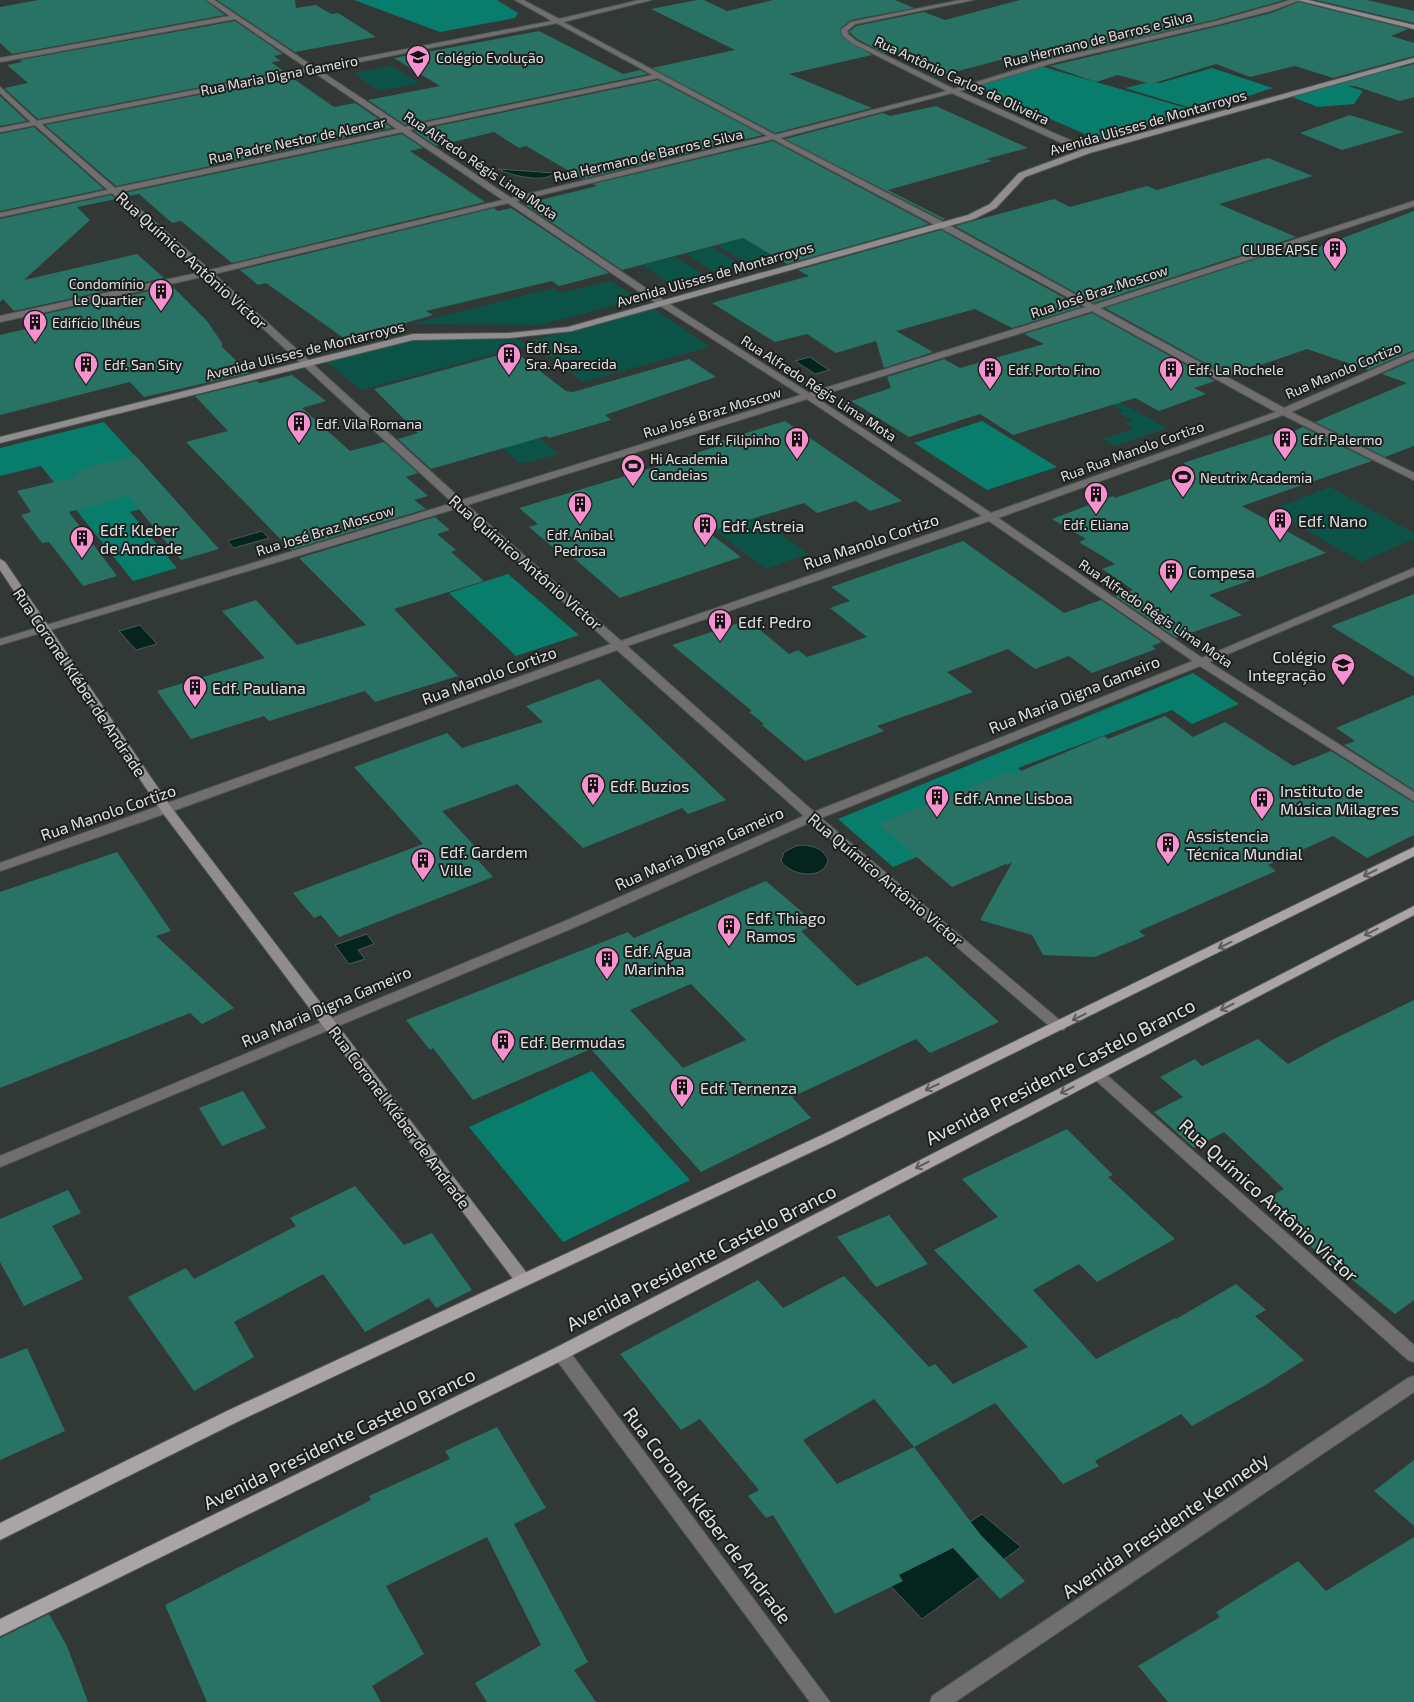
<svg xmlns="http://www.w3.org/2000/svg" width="1414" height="1702" viewBox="0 0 1414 1702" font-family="'Exo 2',sans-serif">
<rect width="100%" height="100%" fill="#323836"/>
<g fill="#0c5347">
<path d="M391 66 420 83 380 91 353 73Z"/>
<path d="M744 238 777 259 750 266 717 245Z"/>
<path d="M712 247 744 267 718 274 686 254Z"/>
<path d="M676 257 708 277 673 286 642 265Z"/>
<path d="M611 281 639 299 540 325 411 324 553 288 560 293Z"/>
<path d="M654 309 710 347 583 382 530 341Z"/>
<path d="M460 337 517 339 528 345 361 390 325 361C372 349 411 338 460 337Z"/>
<path d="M1119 402 1167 428 1115 446 1103 439 1134 429 1124 423 1132 420 1119 413 1123 411 1112 405Z"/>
<path d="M500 406 559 454 521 464 465 416Z"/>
<path d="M1330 487 1414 533V539L1361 562 1271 510Z"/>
<path d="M732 498 808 554 766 569 689 512Z"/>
</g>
<g fill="#087d6b">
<path d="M354 0H497L518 13 515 18 440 32Z"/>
<path d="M1040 66 1197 111 1099 140 974 86Z"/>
<path d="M1399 67 1414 73 1378 87 1348 86 1363 91 1354 104 1318 107 1292 97Z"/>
<path d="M1212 68 1273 88 1201 111 1125 88 1150 82 1160 83Z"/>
<path d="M982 421 1057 467 987 490 914 443Z"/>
<path d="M104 422 175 500 130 512 177 568 133 581 41 466 0 476V448Z"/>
<path d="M508 574 579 635 516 656 449 593Z"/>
<path d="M1193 673 1239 704 1192 724 1172 710 1018 768 1065 806 1039 850 1007 865 973 834 893 867 838 819Z"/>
<path d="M592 1071 690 1180 563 1242 469 1127Z"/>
</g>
<g fill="#05241e" stroke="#475d59">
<path d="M498 169 555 173C544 184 510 175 498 169Z"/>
<path d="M810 357 829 370H830L815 374 795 361Z"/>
<path d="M262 531 269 538 234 548 227 541Z"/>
<path d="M140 625 157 644 136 650 119 631Z"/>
<path d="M803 845C814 846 824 849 828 860 824 881 790 876 781 861L784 852 796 846Z"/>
<path d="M367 934 374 944 358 950 365 959 349 964 335 945Z"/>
<path d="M982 1514 1021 1547 922 1619 884 1579Z"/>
</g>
<g fill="#297364" fill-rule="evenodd">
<path d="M38 0H205L225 15 12 54 0 43V7Z"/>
<path d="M217 0H295L296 8 316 5 331 14 338 13 376 37 295 52Z"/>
<path d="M697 0H704L727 11 773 0H895L914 8 851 20 840 29 842 37 872 55 789 74 872 108 775 133 652 68 735 50 651 9Z"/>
<path d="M1020 0H1284L1217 19 1037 62 1019 55 947 74 890 52 884 53 857 39 849 32 856 26 924 12 945 20Z"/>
<path d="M1316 0H1367L1414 11V23Z"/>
<path d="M1299 2 1408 29 1391 36 1414 43V56L1333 78 1295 66 1250 77 1216 64 1151 84 1118 75 1096 82 1050 66 1219 26 1271 13Z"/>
<path d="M235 21 283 54 274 56 281 61 271 62 283 71 38 119 4 88 28 83 7 65 22 62 20 60Z"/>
<path d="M539 31 623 74 640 70 648 74 405 125 368 100 440 86 394 58Z"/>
<path d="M1414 64V97L1400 101 1346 83Z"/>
<path d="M291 77 334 107 355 103 392 128 116 186 45 125Z"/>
<path d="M658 80 763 135 583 179 526 146 519 148 494 132 436 146 414 131Z"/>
<path d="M0 96 27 121 0 126Z"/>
<path d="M936 106 1028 148 986 159 992 161 888 190 945 219 943 220 785 139 883 113 890 116Z"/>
<path d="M1350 115 1404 132 1342 150 1300 133Z"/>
<path d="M34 127 104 189 0 211V134Z"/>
<path d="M402 134 423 148 410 151 485 202 232 263 181 221 172 223 139 194 128 196 124 193Z"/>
<path d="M773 141 929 224 787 264 743 238 622 270 524 204 597 186 593 184Z"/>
<path d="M1268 158 1313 176 1219 204 1296 237 1094 303 955 226 1054 199 1070 207 1147 186 1157 190Z"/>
<path d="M111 195 116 199 77 207 90 220 24 280 137 254 164 278 14 311 3 299 0 302V219Z"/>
<path d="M494 208 498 211 511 208 609 273 559 286 552 281 426 311 433 315 378 331 381 333 348 341 266 283 258 285 240 270Z"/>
<path d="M1414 211V350L1368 370 1307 349 1229 376 1105 308 1308 242 1319 247Z"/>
<path d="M941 230 1081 307 1012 328 975 309 896 331 933 352 884 368 876 341 836 353 807 334 775 342 712 303 809 276 798 270Z"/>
<path d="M172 286 207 321 222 343V347L249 373 144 397 130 382 0 415V335L30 328 22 319Z"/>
<path d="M1092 313 1215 381 1194 388 1206 394 1159 411 1135 398 1013 435 980 414 909 437 851 401 891 388 887 377 944 359 960 368 1044 344 1024 334Z"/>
<path d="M514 351 566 391 573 392 689 359 716 377 605 415 611 420 549 438 546 436 431 469 398 439 418 433 374 389Z"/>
<path d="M1414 360V446L1385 457 1315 422 1407 383 1382 374Z"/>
<path d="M292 375 326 401 302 408 350 451 384 442 418 473 406 477 428 496 414 500 426 509 291 550 186 442 228 431 195 396 257 381 260 383Z"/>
<path d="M785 421 902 501 870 511 856 501 817 513 804 503 708 532 741 557 620 598 561 547 555 549 529 527 538 524 519 508 688 457 686 456 722 445 717 442Z"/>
<path d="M1303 427 1372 461 1242 506 1326 553 1209 595 1242 615 1176 638 1115 596 1133 590 1102 569 1115 564 1079 542 1086 539 1052 519 1113 496 1115 498 1195 470 1183 463 1281 431 1287 434Z"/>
<path d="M135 455 219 549 181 560 128 496 69 512 117 576 83 586 49 542 42 543 21 515 31 512 17 491 79 476 75 471Z"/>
<path d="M435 517 450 530 437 534 456 550 451 552 484 581 394 609 458 676 375 702 365 691 269 721 264 716 191 739 157 691 265 658 222 611 256 600 297 645 366 625 299 558Z"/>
<path d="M963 541 1064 613 1101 600 1162 642 1152 646 1156 649 1092 673 1069 656 1035 669 1008 649 947 672 973 692 877 726 884 731 805 761 762 725 764 724 749 712 752 711 672 645 748 620 789 654 798 650 807 657 867 637 830 608 850 601 831 587Z"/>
<path d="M1414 594V677L1331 626 1365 613Z"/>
<path d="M599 679 726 800 688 814 682 808 583 848 517 784 442 811 483 855 476 858 493 877 339 937 321 915 314 918 293 893 423 844 354 767 447 733 462 748 543 722 526 706Z"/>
<path d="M1414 695V790L1344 745 1355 741 1336 728Z"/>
<path d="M1165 716 1193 737 1225 722 1293 766 1331 751 1414 803V835L1367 858 1333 836 1268 865 1276 871 1139 931 1145 936 1095 957 1043 955 1032 935 980 920 1013 861 952 887 878 824 1010 771 1014 774 1104 736 1108 739Z"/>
<path d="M117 852 171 931 156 936 234 1008 202 1024 190 1013 0 1088V892Z"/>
<path d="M766 881 816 924 801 931 857 986 927 956 999 1022 930 1053 916 1039 792 1097 811 1118 701 1172 591 1049 473 1100 433 1048 430 1050 406 1020 628 932 634 938ZM691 984 746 1040 683 1068 630 1010Z"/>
<path d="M1414 1000V1300L1395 1314 1305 1242 1308 1239 1263 1201 1284 1189 1224 1132 1194 1148 1154 1112 1183 1097 1160 1077 1195 1059 1202 1066 1258 1039 1288 1064 1332 1040Z"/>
<path d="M243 1091 266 1128 222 1146 199 1108Z"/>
<path d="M1067 1129 1113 1175 1108 1177 1175 1239 1097 1282 1079 1264 1033 1290 1096 1359 1175 1318 1176 1319 1236 1284 1266 1310 1255 1316 1304 1360 1264 1386 1192 1426 1181 1414 1095 1461 1099 1466 1063 1484 995 1403 914 1447 874 1399 803 1440 837 1484 914 1447 980 1534 1025 1581 1000 1599 953 1548 899 1575 903 1581 835 1614 773 1515 766 1518 748 1496 759 1490 700 1419 681 1430 620 1354 758 1280 783 1308 844 1276 929 1367 935 1364 953 1384 1028 1347 934 1250 998 1217 962 1179Z"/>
<path d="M355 1186 404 1245 432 1233 472 1290 436 1308 429 1298 365 1332 323 1274 234 1322 254 1357 194 1391 128 1297 186 1268 194 1279 296 1226 290 1218Z"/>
<path d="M68 1190 81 1213 52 1226 83 1279 24 1306 0 1262V1219Z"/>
<path d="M889 1215 928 1264 876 1287 837 1237Z"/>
<path d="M27 1348 65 1431 0 1460V1359Z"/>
<path d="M497 1427 546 1508 514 1524 588 1662 574 1670 596 1702H487L475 1683 541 1645 487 1537 386 1586 424 1654 372 1686 381 1702H207L165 1605 371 1500 369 1496 450 1459 445 1451Z"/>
<path d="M1414 1460V1526L1374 1491Z"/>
<path d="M1414 1537V1702H1168L1138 1666 1220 1617 1216 1612 1298 1561 1326 1591Z"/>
<path d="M49 1614 67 1646 88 1702H0V1638Z"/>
</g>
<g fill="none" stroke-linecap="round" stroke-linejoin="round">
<g stroke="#515755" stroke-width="2">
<g id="minor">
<path d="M207 0H214L314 67 552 21 515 0H523L559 19 640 0H651L563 22 775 135 947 91 852 43 843 36 841 30 851 22 961 0H973L855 24 847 31 848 34 856 41 954 89 1052 59 1217 21 1291 0H1300L1270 11 1219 24 1056 62 959 91 1090 149V153H1084L952 93 780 138 945 223 1094 305 1414 201V206L1100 308 1284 408 1414 352V358L1291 412 1414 473V480L1283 415 998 518 1202 658 1414 568V575L1209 662 1414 792V801L1200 666 821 818 1064 1024 1066 1027 1064 1030H1054L811 822 573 928 0 1167V1156L563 922 804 816 617 650 170 812 0 871V863L611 644 458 508 0 645V639L453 503 206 276 0 322V316L202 272 112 193 0 217V213L108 190 35 125 0 132V128L31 122 0 93V87L37 121 307 68 235 19 0 62V58L230 16ZM557 23 653 75 405 127 319 70ZM312 71 397 129 115 188 41 124ZM658 78 768 136 511 198 409 130ZM402 132 503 200 210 270 120 192ZM773 139 939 227 1086 307 809 393 665 301 516 201ZM508 203 659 305 801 395 462 500 214 274ZM1092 311 1276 412 991 513 815 397ZM807 399 982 516 621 641 467 505ZM989 521 1193 661 814 812 627 646Z"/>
<path d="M1097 1069 1102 1071 1414 1345V1362L1408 1360 1092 1077 1090 1074 1092 1071Z"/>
<path d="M561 1346 567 1348 830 1702H810L555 1358 553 1353 555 1348Z"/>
<path d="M1414 1376V1392L955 1702H930L932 1696 1408 1378Z"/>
</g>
</g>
<g stroke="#515755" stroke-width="2">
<g id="secondary">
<path d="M1297 0H1308L1414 25V29Z"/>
<path d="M1414 58V62L1090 153 1025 177 996 208 974 219 572 331 510 338 413 340 0 443V437L413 334 510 333 568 327 968 215 990 204 1019 173 1084 149Z"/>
<path d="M0 559 5 562 171 807 529 1276 531 1280 529 1284 523 1286 517 1284 162 812 0 570Z"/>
</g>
</g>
<g stroke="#515755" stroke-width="2">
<g id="primary">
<path d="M1414 847V856L835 1141 241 1420 0 1540V1523L229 1410 824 1134Z"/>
<path d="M1414 906V915L567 1358 0 1636V1619L555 1348Z"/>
</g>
</g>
<use href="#minor" fill="#716e70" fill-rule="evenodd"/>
<use href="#secondary" fill="#918d8f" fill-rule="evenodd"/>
<use href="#primary" fill="#aaa4a7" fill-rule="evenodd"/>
</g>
<defs><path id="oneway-shaft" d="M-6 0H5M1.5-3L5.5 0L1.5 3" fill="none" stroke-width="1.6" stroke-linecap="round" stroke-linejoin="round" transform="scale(1.25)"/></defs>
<g stroke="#5c5b5c">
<use href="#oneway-shaft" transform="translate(1370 873) rotate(154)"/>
<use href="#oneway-shaft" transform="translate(1371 932) rotate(153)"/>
<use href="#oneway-shaft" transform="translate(1225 945) rotate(154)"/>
<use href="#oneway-shaft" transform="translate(1227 1007) rotate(153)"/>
<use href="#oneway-shaft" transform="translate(1079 1017) rotate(153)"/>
<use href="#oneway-shaft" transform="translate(932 1087) rotate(155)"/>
<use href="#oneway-shaft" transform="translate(1067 1090) rotate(153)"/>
<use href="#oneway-shaft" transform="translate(922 1165) rotate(153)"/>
</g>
<defs>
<g id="school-pin" transform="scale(1.25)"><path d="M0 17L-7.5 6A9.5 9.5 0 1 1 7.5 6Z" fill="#f790ce" stroke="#1c1f1e"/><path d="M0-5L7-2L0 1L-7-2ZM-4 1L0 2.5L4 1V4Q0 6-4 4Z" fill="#111"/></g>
<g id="building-pin" transform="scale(1.25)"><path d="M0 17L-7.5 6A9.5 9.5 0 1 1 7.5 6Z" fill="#f790ce" stroke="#1c1f1e"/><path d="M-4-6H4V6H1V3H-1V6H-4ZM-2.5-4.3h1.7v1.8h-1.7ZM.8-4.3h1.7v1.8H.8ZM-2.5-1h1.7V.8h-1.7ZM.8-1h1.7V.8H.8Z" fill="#111"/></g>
<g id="stadium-pin" transform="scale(1.25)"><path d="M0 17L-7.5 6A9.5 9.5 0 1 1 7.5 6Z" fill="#f790ce" stroke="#1c1f1e"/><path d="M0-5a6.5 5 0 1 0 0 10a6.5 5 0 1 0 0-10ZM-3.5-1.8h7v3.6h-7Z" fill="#111"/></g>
</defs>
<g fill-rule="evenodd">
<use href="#school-pin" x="418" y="57"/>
<use href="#building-pin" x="1335" y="249"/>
<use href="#building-pin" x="161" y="291"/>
<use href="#building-pin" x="35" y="322"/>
<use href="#building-pin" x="509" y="355"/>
<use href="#building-pin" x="86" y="364"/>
<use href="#building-pin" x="990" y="369"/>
<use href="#building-pin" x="1171" y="369"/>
<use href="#building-pin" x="299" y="423"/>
<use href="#building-pin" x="797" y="439"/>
<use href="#building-pin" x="1285" y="439"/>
<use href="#stadium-pin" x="633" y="466"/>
<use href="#stadium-pin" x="1183" y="477"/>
<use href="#building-pin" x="1096" y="494"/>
<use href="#building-pin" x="580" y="504"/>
<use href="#building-pin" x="1280" y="520"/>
<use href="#building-pin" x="705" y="525"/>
<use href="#building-pin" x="82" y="538"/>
<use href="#building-pin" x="1171" y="571"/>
<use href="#building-pin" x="720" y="621"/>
<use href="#school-pin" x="1343" y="665"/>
<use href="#building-pin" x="195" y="687"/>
<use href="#building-pin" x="593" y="785"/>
<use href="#building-pin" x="937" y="797"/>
<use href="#building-pin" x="1262" y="799"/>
<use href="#building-pin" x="1168" y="844"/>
<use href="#building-pin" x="423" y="860"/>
<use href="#building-pin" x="729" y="926"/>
<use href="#building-pin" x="607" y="959"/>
<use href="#building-pin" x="503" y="1041"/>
<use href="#building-pin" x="682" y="1087"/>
</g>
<g text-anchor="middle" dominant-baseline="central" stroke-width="4" stroke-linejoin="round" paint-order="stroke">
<g font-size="14" fill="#e0e3e2" stroke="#1c1f1e">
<text transform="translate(1098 39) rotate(-14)">Rua Hermano de Barros e Silva</text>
<text transform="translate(279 75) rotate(-11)">Rua Maria Digna Gameiro</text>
<text transform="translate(962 80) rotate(25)">Rua Antônio Carlos de Oliveira</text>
<text transform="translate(1148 122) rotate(-16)">Avenida Ulisses de Montarroyos</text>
<text transform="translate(297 140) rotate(-12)">Rua Padre Nestor de Alencar</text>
<text transform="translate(648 155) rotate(-13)">Rua Hermano de Barros e Silva</text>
<text transform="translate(481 165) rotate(34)">Rua Alfredo Régis Lima Mota</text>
<text transform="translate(715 274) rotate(-16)">Avenida Ulisses de Montarroyos</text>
<text transform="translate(1099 291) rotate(-18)">Rua José Braz Moscow</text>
<text transform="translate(305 350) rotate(-14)">Avenida Ulisses de Montarroyos</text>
<text transform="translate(1343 370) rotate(-23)">Rua Manolo Cortizo</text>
<text transform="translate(819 388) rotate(33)">Rua Alfredo Régis Lima Mota</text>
<text transform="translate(712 412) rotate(-17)">Rua José Braz Moscow</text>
<text transform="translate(1132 451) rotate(-20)">Rua Rua Manolo Cortizo</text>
<text transform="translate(325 530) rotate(-17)">Rua José Braz Moscow</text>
<text transform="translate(1156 613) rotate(34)">Rua Alfredo Régis Lima Mota</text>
</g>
<g font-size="14" fill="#e0e3e2" stroke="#1c1f1e" text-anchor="start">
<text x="436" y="57">Colégio Evolução</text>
<text x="1318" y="249" text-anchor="end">CLUBE APSE</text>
<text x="144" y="283" text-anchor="end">Condomínio<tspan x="144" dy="16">Le Quartier</tspan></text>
<text x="52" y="322">Edifício Ilhéus</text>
<text x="526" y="347">Edf. Nsa.<tspan x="526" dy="16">Sra. Aparecida</tspan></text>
<text x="104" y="364">Edf. San Sity</text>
<text x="1008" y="369">Edf. Porto Fino</text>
<text x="1188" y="369">Edf. La Rochele</text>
<text x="316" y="423">Edf. Vila Romana</text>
<text x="780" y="439" text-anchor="end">Edf. Filipinho</text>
<text x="1302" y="439">Edf. Palermo</text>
<text x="650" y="458">Hi Academia<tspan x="650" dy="16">Candeias</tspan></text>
<text x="1200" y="477">Neutrix Academia</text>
<text x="1096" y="524" text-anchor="middle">Edf. Eliana</text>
<text x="580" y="534" text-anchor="middle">Edf. Anibal<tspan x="580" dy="16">Pedrosa</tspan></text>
</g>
<g font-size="16" fill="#e0e3e2" stroke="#1c1f1e">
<text transform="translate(192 260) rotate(42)">Rua Químico Antônio Victor</text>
<text transform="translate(871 541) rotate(-19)">Rua Manolo Cortizo</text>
<text transform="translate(526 562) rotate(41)">Rua Químico Antônio Victor</text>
<text transform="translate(489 675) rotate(-20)">Rua Manolo Cortizo</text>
<text transform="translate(80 682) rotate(56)">Rua Coronel Kléber de Andrade</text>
<text transform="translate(1074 694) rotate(-22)">Rua Maria Digna Gameiro</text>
<text transform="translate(108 812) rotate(-19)">Rua Manolo Cortizo</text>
<text transform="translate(699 848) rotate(-24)">Rua Maria Digna Gameiro</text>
<text transform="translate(886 879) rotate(40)">Rua Químico Antônio Victor</text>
<text transform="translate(326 1006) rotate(-23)">Rua Maria Digna Gameiro</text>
<text transform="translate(400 1117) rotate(53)">Rua Coronel Kléber de Andrade</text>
</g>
<g font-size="16" fill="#e0e3e2" stroke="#1c1f1e" text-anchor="start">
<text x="1298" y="520">Edf. Nano</text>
<text x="722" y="525">Edf. Astreia</text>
<text x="100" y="529">Edf. Kleber<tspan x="100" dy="18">de Andrade</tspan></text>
<text x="1188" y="571">Compesa</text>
<text x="738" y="621">Edf. Pedro</text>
<text x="1326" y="656" text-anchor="end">Colégio<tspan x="1326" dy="18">Integração</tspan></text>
<text x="212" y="687">Edf. Pauliana</text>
<text x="610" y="785">Edf. Buzios</text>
<text x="1280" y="790">Instituto de<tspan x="1280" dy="18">Música Milagres</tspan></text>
<text x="954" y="797">Edf. Anne Lisboa</text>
<text x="1186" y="835">Assistencia<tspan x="1186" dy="18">Técnica Mundial</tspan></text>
<text x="440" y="851">Edf. Gardem<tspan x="440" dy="18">Ville</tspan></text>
<text x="746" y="917">Edf. Thiago<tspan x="746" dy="18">Ramos</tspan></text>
<text x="624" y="950">Edf. Água<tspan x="624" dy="18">Marinha</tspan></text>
<text x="520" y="1041">Edf. Bermudas</text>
<text x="700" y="1087">Edf. Ternenza</text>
</g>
<g font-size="19" fill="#e0e3e2" stroke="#1c1f1e">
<text transform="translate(1060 1071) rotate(-27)">Avenida Presidente Castelo Branco</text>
<text transform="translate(1269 1200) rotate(42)">Rua Químico Antônio Victor</text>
<text transform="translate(701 1257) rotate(-27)">Avenida Presidente Castelo Branco</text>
<text transform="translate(339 1438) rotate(-26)">Avenida Presidente Castelo Branco</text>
<text transform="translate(708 1515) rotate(53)">Rua Coronel Kléber de Andrade</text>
<text transform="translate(1165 1525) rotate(-34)">Avenida Presidente Kennedy</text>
</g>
</g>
</svg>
